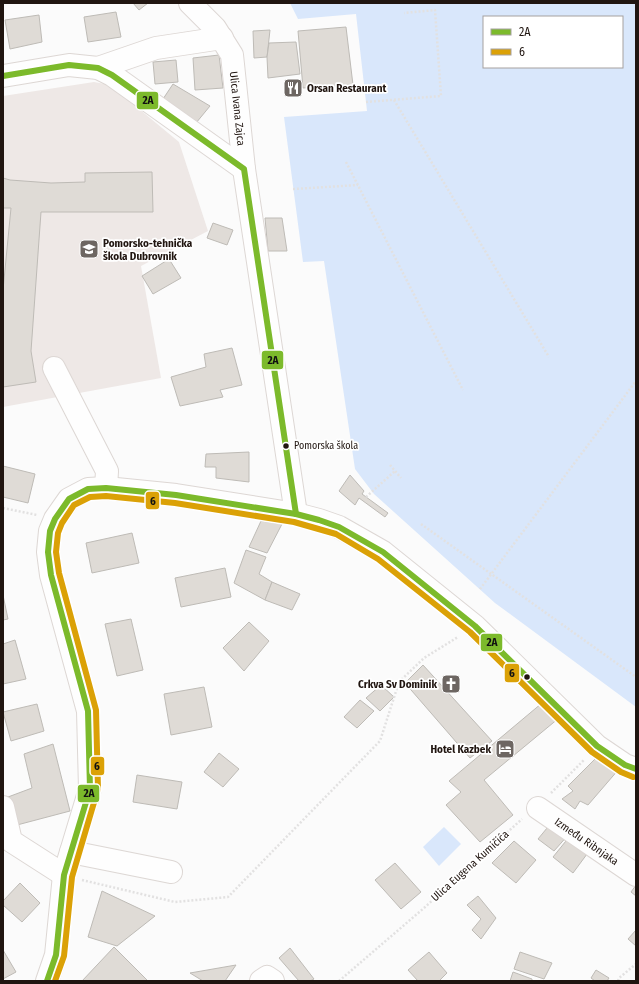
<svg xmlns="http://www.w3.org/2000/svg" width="639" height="984" viewBox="0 0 639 984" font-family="'Fira Sans Condensed',sans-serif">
<rect width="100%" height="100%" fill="#fbfbfb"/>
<path fill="#eee8e6" d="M94 82 110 85 179 142 208 231 141 266 161 378 3 407V96Z"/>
<g fill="#d9e7fb" fill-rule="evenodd">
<path d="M290 3H636V707L495 603 374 494 355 469 324 261 303 262 284 117 367 111 356 14 298 19ZM484 17H622V67H484Z"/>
<path d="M444 827 461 844 439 866 423 847Z"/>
</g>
<g fill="#dfdbd6" stroke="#bebbb6">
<path d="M133 3H148L139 10Z"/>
<path d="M116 12 121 37 88 42 84 17Z"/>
<path d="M39 15 42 42 10 49 5 20Z"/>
<path d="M346 27 353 85 303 88 298 31Z"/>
<path d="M270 30 267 57 254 58 253 31Z"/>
<path d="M296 42 300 74 268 78 267 57 269 43Z"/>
<path d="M219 55 223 88 195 90 193 58Z"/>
<path d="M176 60 178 82 155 84 153 62Z"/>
<path d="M173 84 210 106 196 123 161 102Z"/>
<path d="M152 172 153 212H41L31 351 36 382 3 387V290L11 208H3V178L10 180 51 183 85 182V173Z"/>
<path d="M265 218H282L287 251H268Z"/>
<path d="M213 223 233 230 227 245 207 238Z"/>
<path d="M169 259 181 278 153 294 142 276Z"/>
<path d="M232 348 242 385 220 390 223 397 180 406 171 377 206 367 204 354Z"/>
<path d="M249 452V482L216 478V467H205L206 454Z"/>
<path d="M3 466 35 474 28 503 3 497Z"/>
<path d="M350 475 364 491 362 494 388 513 385 517 359 498 355 505 339 491Z"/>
<path d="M261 521 282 524 267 553 249 547Z"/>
<path d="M132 533 139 563 92 573 86 543Z"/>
<path d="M246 550 266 557 259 574 272 582 265 600 234 583Z"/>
<path d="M225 568 231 597 181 607 175 578Z"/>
<path d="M272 582 300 594 292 610 265 600Z"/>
<path d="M3 595 8 619 3 620Z"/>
<path d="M131 619 143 670 117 676 105 624Z"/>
<path d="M249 622 269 641 244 671 223 648Z"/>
<path d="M15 640 26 679 3 684V644Z"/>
<path d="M423 665 492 741 470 758 405 683Z"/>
<path d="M381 685 394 697 380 711 366 698Z"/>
<path d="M204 687 212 727 171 735 164 694Z"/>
<path d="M360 700 374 711 357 728 344 717Z"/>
<path d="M542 703 559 718 484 780 513 815 480 842 446 805 461 792 449 781Z"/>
<path d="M37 704 44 731 11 741 3 712Z"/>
<path d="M53 744 70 811 17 825 8 797 32 788 24 754Z"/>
<path d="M219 753 239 769 223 787 204 772Z"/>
<path d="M599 755 619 769 588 805 580 801 575 809 562 799 573 791 568 786Z"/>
<path d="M137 775 182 782 177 809 133 802Z"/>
<path d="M552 822 569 834 554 851 538 839Z"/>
<path d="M570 836 590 850 573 873 553 857Z"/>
<path d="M514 841 536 860 516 883 492 863Z"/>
<path d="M395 863 421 892 401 909 375 880Z"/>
<path d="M20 883 40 903 22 922 3 905V901Z"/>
<path d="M636 885V896L631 892Z"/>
<path d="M102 891 155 916 117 946 88 937Z"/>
<path d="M478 896 496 918 481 939 472 930 481 919 467 905Z"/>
<path d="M636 930V946L628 939Z"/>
<path d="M114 947 148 981H82Z"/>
<path d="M290 948 314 979 310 981H299L279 958Z"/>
<path d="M3 950 16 972 3 979Z"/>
<path d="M429 952 447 973 439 981H418L408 970Z"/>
<path d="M520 952 552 963 544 979 514 969Z"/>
<path d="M236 965 225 981H203L190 973Z"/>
<path d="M596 970 609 978 607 981H595L591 978Z"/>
<path d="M513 972 532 979V981H510Z"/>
</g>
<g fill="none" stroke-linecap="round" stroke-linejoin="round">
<g stroke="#ddd7d4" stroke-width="24">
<g id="minor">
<path id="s1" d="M190 3 215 28 232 55 244 169 296 514"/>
<path d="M98 68 156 48 222 38"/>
<path d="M3 76 69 65 98 68 112 75 244 169"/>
<path d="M54 368 107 471 106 488"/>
<path d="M3 807 11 841 64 875"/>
<path id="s2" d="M538 808 636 875"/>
<path d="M71 852 171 872"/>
<path d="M47 981 56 955 64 875 90 789 88 711 51 575 48 552 50 531 55 519 69 499 88 489 106 488 176 495 296 514 319 520 339 527 383 552 475 626 597 746 625 765 636 769"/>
<path d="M261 981 267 977 273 981"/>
</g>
</g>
<g stroke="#e2e1e1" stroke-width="2.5" stroke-dasharray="2 2" stroke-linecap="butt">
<path d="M394 100 549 357"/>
<path d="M366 102 441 96 435 10 404 13"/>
<path d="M346 162 463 390"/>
<path d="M293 189 358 185"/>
<path d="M390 465 401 478"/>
<path d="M366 497 395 471"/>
<path d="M3 508 37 515"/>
<path d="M421 524 636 677"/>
<path d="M480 589 636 381"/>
<path d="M551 793 584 760"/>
<path d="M82 880 175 902 228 897 380 741 399 682 424 658 458 637"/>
<path d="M339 981 424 908 522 819"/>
<path d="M618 981 619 978 636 964"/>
</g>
<use href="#minor" stroke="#fefefe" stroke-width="22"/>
<g stroke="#fff" stroke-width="9">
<g id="bus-1">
<path d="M3 76 69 65 98 68 112 75 244 169 296 514"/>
<path d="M47 981 56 955 64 875 90 789 88 711 51 575 48 552 50 531 55 519 69 499 88 489 106 488 176 495 296 514 319 520 339 527 383 552 475 626 597 746 625 765 636 769"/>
</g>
</g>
<g stroke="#fff" stroke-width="9">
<path id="bus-2" d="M55 981 64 956 72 877 98 789 96 710 59 573 56 552 58 533 62 523 74 505 90 497 106 496 175 503 294 522 336 534 378 559 470 632 592 752 621 772 633 777"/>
</g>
<use href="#bus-1" stroke="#7cba2b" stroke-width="6"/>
<use href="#bus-2" stroke="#dba106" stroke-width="6"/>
</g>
<defs>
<g id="restaurant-square" transform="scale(1)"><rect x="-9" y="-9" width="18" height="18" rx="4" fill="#6d6662" stroke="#fff"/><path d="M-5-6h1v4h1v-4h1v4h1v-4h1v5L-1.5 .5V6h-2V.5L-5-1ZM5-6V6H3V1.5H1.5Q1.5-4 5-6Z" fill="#fff"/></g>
<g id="school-square" transform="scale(1)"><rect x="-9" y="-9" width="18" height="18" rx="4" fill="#6d6662" stroke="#fff"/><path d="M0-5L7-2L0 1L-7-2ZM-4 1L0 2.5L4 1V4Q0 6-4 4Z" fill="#fff"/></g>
<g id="church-square" transform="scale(1)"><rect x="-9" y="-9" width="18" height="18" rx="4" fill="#6d6662" stroke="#fff"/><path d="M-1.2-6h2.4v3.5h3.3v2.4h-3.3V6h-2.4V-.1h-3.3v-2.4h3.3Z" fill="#fff"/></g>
<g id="hotel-square" transform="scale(1)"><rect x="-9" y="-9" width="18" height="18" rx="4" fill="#6d6662" stroke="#fff"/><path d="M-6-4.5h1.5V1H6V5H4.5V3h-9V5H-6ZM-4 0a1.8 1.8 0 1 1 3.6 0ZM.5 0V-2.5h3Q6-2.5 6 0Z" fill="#fff"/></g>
</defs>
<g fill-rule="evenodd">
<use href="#restaurant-square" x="293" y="88"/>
<use href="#school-square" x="89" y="249"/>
<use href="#church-square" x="451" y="684"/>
<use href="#hotel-square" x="505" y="749"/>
</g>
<g fill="#201510" stroke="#fff" stroke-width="1.5">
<circle cx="286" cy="446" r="3.5"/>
<circle cx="527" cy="677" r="3.5"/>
</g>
<g text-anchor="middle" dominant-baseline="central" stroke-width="3.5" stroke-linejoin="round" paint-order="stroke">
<g font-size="10" fill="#201510" stroke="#fff" text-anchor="start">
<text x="294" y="446">Pomorska škola</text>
</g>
<g font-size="11" font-weight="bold" fill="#201510" stroke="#fff" text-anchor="start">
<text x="307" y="88">Orsan Restaurant</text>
<text x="103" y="243">Pomorsko-tehnička<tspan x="103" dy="13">škola Dubrovnik</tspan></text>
<text x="437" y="684" text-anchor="end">Crkva Sv Dominik</text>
<text x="491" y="749" text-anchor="end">Hotel Kazbek</text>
</g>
<g font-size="11" fill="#201510" stroke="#fff">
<text stroke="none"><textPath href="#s1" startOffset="121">Ulica Ivana Zajca</textPath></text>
<text stroke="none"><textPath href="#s2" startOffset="59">Između Ribnjaka</textPath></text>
<text transform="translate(470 866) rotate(-42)">Ulica Eugena Kumičića</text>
</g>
</g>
<g stroke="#fff" stroke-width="1.5">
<rect x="136" y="91" width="23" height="19" rx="4" fill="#7cba2b"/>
<rect x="261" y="350" width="23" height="20" rx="4" fill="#7cba2b"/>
<rect x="145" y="491" width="15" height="19" rx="4" fill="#dba106"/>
<rect x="480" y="633" width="23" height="19" rx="4" fill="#7cba2b"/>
<rect x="504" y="663" width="16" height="20" rx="4" fill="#dba106"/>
<rect x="90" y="756" width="15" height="20" rx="4" fill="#dba106"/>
<rect x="77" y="784" width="23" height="19" rx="4" fill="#7cba2b"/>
</g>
<g font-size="11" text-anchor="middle" font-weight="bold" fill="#111">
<text x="148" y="104">2A</text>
<text x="273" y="364">2A</text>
<text x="153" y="505">6</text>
<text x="492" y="646">2A</text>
<text x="512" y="677">6</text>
<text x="97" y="770">6</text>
<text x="89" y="797">2A</text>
</g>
<rect width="639" height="984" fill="none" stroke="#201510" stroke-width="8"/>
<rect x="483" y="16" width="140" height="52" fill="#ffffff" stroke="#a6a19f"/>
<rect x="491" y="29" width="20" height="6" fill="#7cba2b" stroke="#a6a19f"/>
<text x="519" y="36" font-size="12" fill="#201510">2A</text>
<rect x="491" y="49" width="20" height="6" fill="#dba106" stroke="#a6a19f"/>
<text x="519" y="56" font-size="12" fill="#201510">6</text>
</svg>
